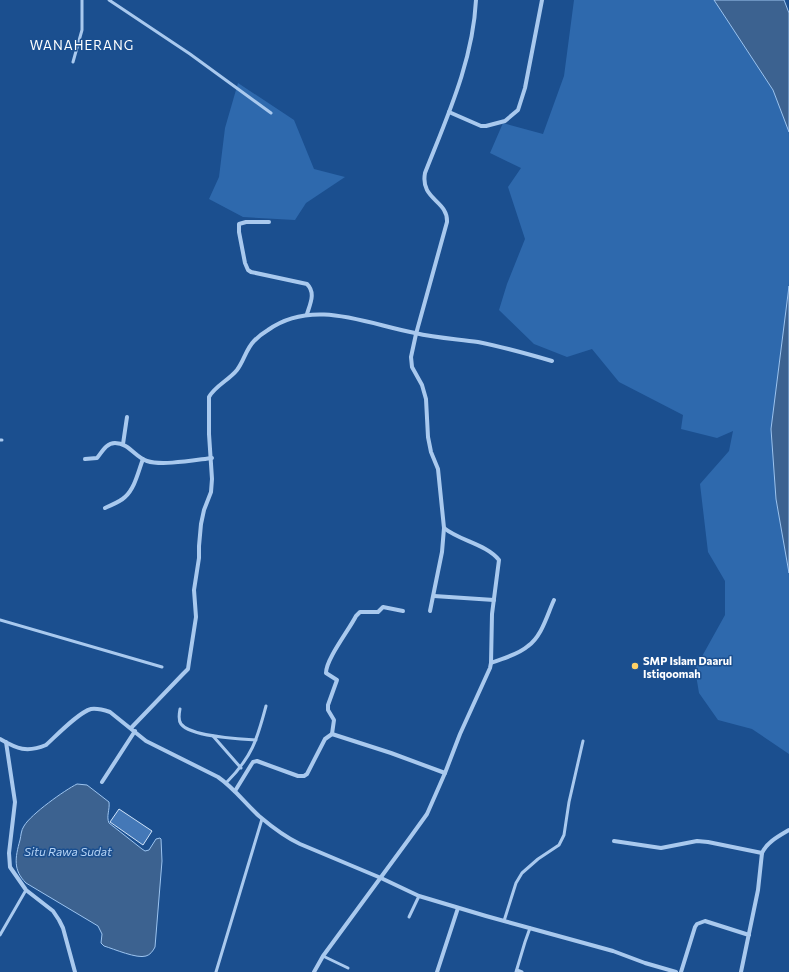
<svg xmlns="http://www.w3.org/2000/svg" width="789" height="972" viewBox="0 0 789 972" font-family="Commissioner,sans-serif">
<rect width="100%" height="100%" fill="#1b4f8f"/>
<g fill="#2e69ad">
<path d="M574 0H714L773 90 789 132V286L771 429 776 499 789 573V754L752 729 718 720 699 693 695 669 725 615V581L708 552 700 484 729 451 733 431 717 438 681 429 683 415 619 382 592 349 567 357 534 344 499 310 507 284 525 239 508 187 521 168 490 153 503 123 543 134 564 76Z"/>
<path d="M238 83 294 120 314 169 345 177 306 203 295 220 243 217 209 199 219 177 225 128Z"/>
</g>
<g fill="#3c6290" stroke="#9cc4f0">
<path d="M714 0H784L789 13V132L773 90Z"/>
<path d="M789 286V573L776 499 771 429Z"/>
<path d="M77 784 87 785 109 802C110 810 106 816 109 823L142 849 145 851 149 850 156 839 160 838 161 839 162 861 155 947C153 951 150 955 146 956 137 959 114 949 104 946L101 943 102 934 98 926 26 883C13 870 15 858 20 840 21 836 21 830 24 826 31 814 65 790 77 784Z"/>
</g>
<path fill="#4478b7" stroke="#cfe3fa" d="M119 809 152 831 143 845 110 822Z"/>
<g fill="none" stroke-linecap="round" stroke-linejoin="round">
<g stroke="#a9c9ee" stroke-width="3">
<path d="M109 0 190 54 271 113"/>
<path d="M73 62 82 30V0"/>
<path d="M0 440H2"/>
<path d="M0 620 162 667"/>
<path d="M180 709C179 714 178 720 181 724 191 737 240 739 256 740"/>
<path d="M213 736 241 768"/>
<path d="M226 783C252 757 257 740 266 706"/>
<path d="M409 917 419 896"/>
<path d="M504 921 516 883 522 873 538 859 559 845 564 835 569 802 583 741"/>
<path d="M0 935 26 890"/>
<path d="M323 956 348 968"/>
<path d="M517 970 522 972"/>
<path d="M216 972 262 819"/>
<path d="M516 972 525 942 530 928"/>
</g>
<g stroke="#a9c9ee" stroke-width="4">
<path d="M449 112 481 126H486L505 121 518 110 525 88 542 0"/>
<path d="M269 222H246L239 224V232L245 263 248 270 251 272 307 284C316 293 310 304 307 314"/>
<path d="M123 444 127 417"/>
<path d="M85 459 97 458C102 452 106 443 115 443 129 443 135 457 147 461 162 466 195 460 212 458"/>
<path d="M105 508C111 505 120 502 125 497 135 488 138 472 143 459"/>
<path d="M434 596 494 600"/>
<path d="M430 611 442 552 444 528"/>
<path d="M491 663C503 658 518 655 528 646 542 636 547 615 554 600"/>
<path d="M131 728 183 674 188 669 189 662 196 617 194 590 199 558V546L201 524 204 510 211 492 212 479 209 434V397C215 386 229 380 237 370 244 361 246 349 254 341 258 337 263 333 268 330 313 298 367 324 415 333 436 338 457 339 478 342 503 347 528 354 552 361"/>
<path d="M332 734 334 720 328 710V705L337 680 326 673C326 659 349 630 356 616L360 612H378L383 607 403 611"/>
<path d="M0 739C17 749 27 753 46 745 56 736 79 712 91 709 98 708 104 710 110 712L146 741 218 777C234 788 245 803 259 816 272 827 285 837 300 844L381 878 419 896 486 916 613 951 645 963 676 972"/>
<path d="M6 742 15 802 9 853 10 867 26 890 53 911 59 920 63 928 75 972"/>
<path d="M102 782 135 731"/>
<path d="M235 791 251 765 253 762 257 761 298 776H304L307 774 325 739 332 734 391 753 445 773"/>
<path d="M614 841 661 848 697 841 708 842 762 853"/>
<path d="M314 972 323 956 409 839 427 814 445 773 460 734 490 668 491 663 492 614 499 560C486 544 460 541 444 528L438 469 431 452 428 437 426 399 422 385 412 367 411 357 416 334 447 222C448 200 420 200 425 173 447 117 473 61 476 0"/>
<path d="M437 972 458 908"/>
<path d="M681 972 695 927 697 924 705 921 749 935"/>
<path d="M741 972 758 890 762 853C767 842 779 836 789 830"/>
</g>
</g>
<circle fill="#ffd166" stroke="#1b4f8f" stroke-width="1.5" cx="635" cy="666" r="4"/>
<g text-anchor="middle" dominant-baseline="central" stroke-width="3" stroke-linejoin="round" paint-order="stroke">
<g font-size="11" font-weight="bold" fill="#fff" stroke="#1b4f8f" text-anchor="start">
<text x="643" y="660">SMP Islam Daarul<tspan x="643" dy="13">Istiqoomah</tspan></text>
</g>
<g font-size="12" font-style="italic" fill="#b5d3f5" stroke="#1b4f8f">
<text x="68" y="851">Situ Rawa Sudat</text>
</g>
<g font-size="13" letter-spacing="1" fill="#fff" stroke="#1b4f8f">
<text x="82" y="45">WANAHERANG</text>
</g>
</g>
</svg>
